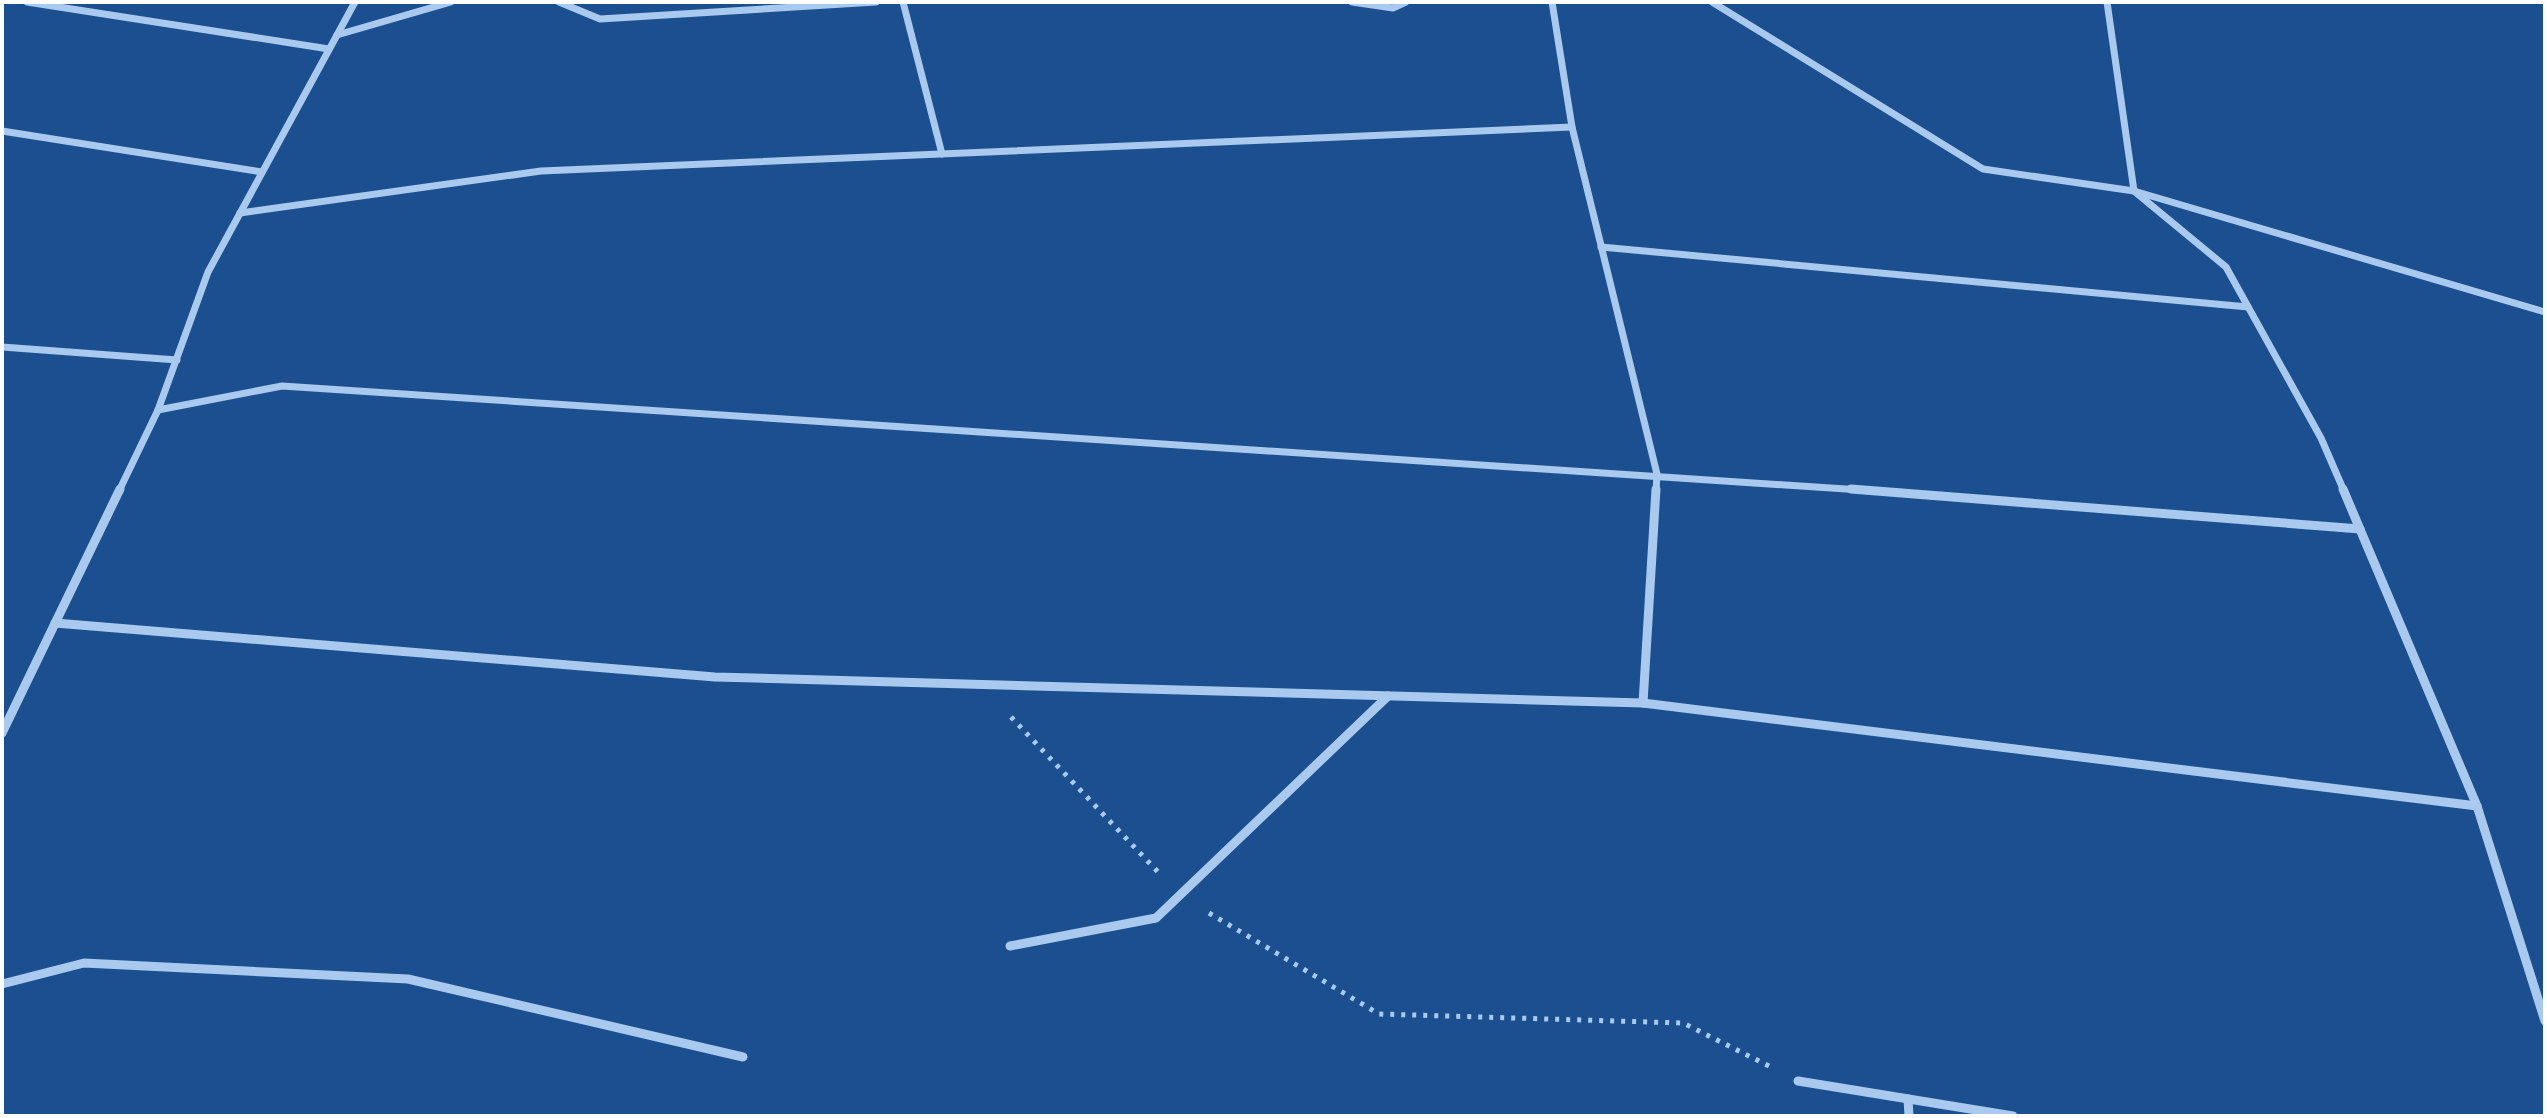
<svg xmlns="http://www.w3.org/2000/svg" width="2547" height="1118" viewBox="0 0 2547 1118" font-family="'Sofia Sans Condensed',sans-serif">
<rect width="100%" height="100%" fill="#1b4f8f"/>
<g fill="none" stroke-linecap="round" stroke-linejoin="round">
<g stroke="#a9c9ee" stroke-width="5" stroke-dasharray="4 7" stroke-linecap="butt">
<path d="M1011 717 1158 872"/>
<path d="M1209 913 1379 1014 1683 1023 1769 1066"/>
</g>
<g stroke="#a9c9ee" stroke-width="7">
<path d="M27 2 329 49"/>
<path d="M559 2 600 19 876 2"/>
<path d="M903 2 942 154"/>
<path d="M1352 2 1393 8 1406 2"/>
<path d="M1712 2 1983 169 2134 191 2545 312"/>
<path d="M2107 2 2134 191 2226 267 2321 438 2344 491"/>
<path d="M337 35 451 2"/>
<path d="M1572 127 1657 474 1656 491"/>
<path d="M2 131 262 172"/>
<path d="M240 213 541 171 1572 127 1552 2"/>
<path d="M1601 247 2248 307"/>
<path d="M2 347 177 360"/>
<path d="M158 410 282 386 1876 491"/>
<path d="M119 491 158 410 208 272 355 2"/>
</g>
<g stroke="#a9c9ee" stroke-width="9">
<path d="M1851 489 2360 529"/>
<path d="M2343 489 2477 806 2545 1021"/>
<path d="M55 623 715 677 1643 703 1656 489"/>
<path d="M1643 703 2477 806"/>
<path d="M2 733 120 489"/>
<path d="M1010 946 1156 918 1388 696"/>
<path d="M2 984 84 963 408 979 743 1057"/>
<path d="M1798 1081 2013 1116"/>
<path d="M1908 1099 1909 1116"/>
</g>
</g>
<rect width="2547" height="1118" fill="none" stroke="#ffffff" stroke-width="8"/>
</svg>
